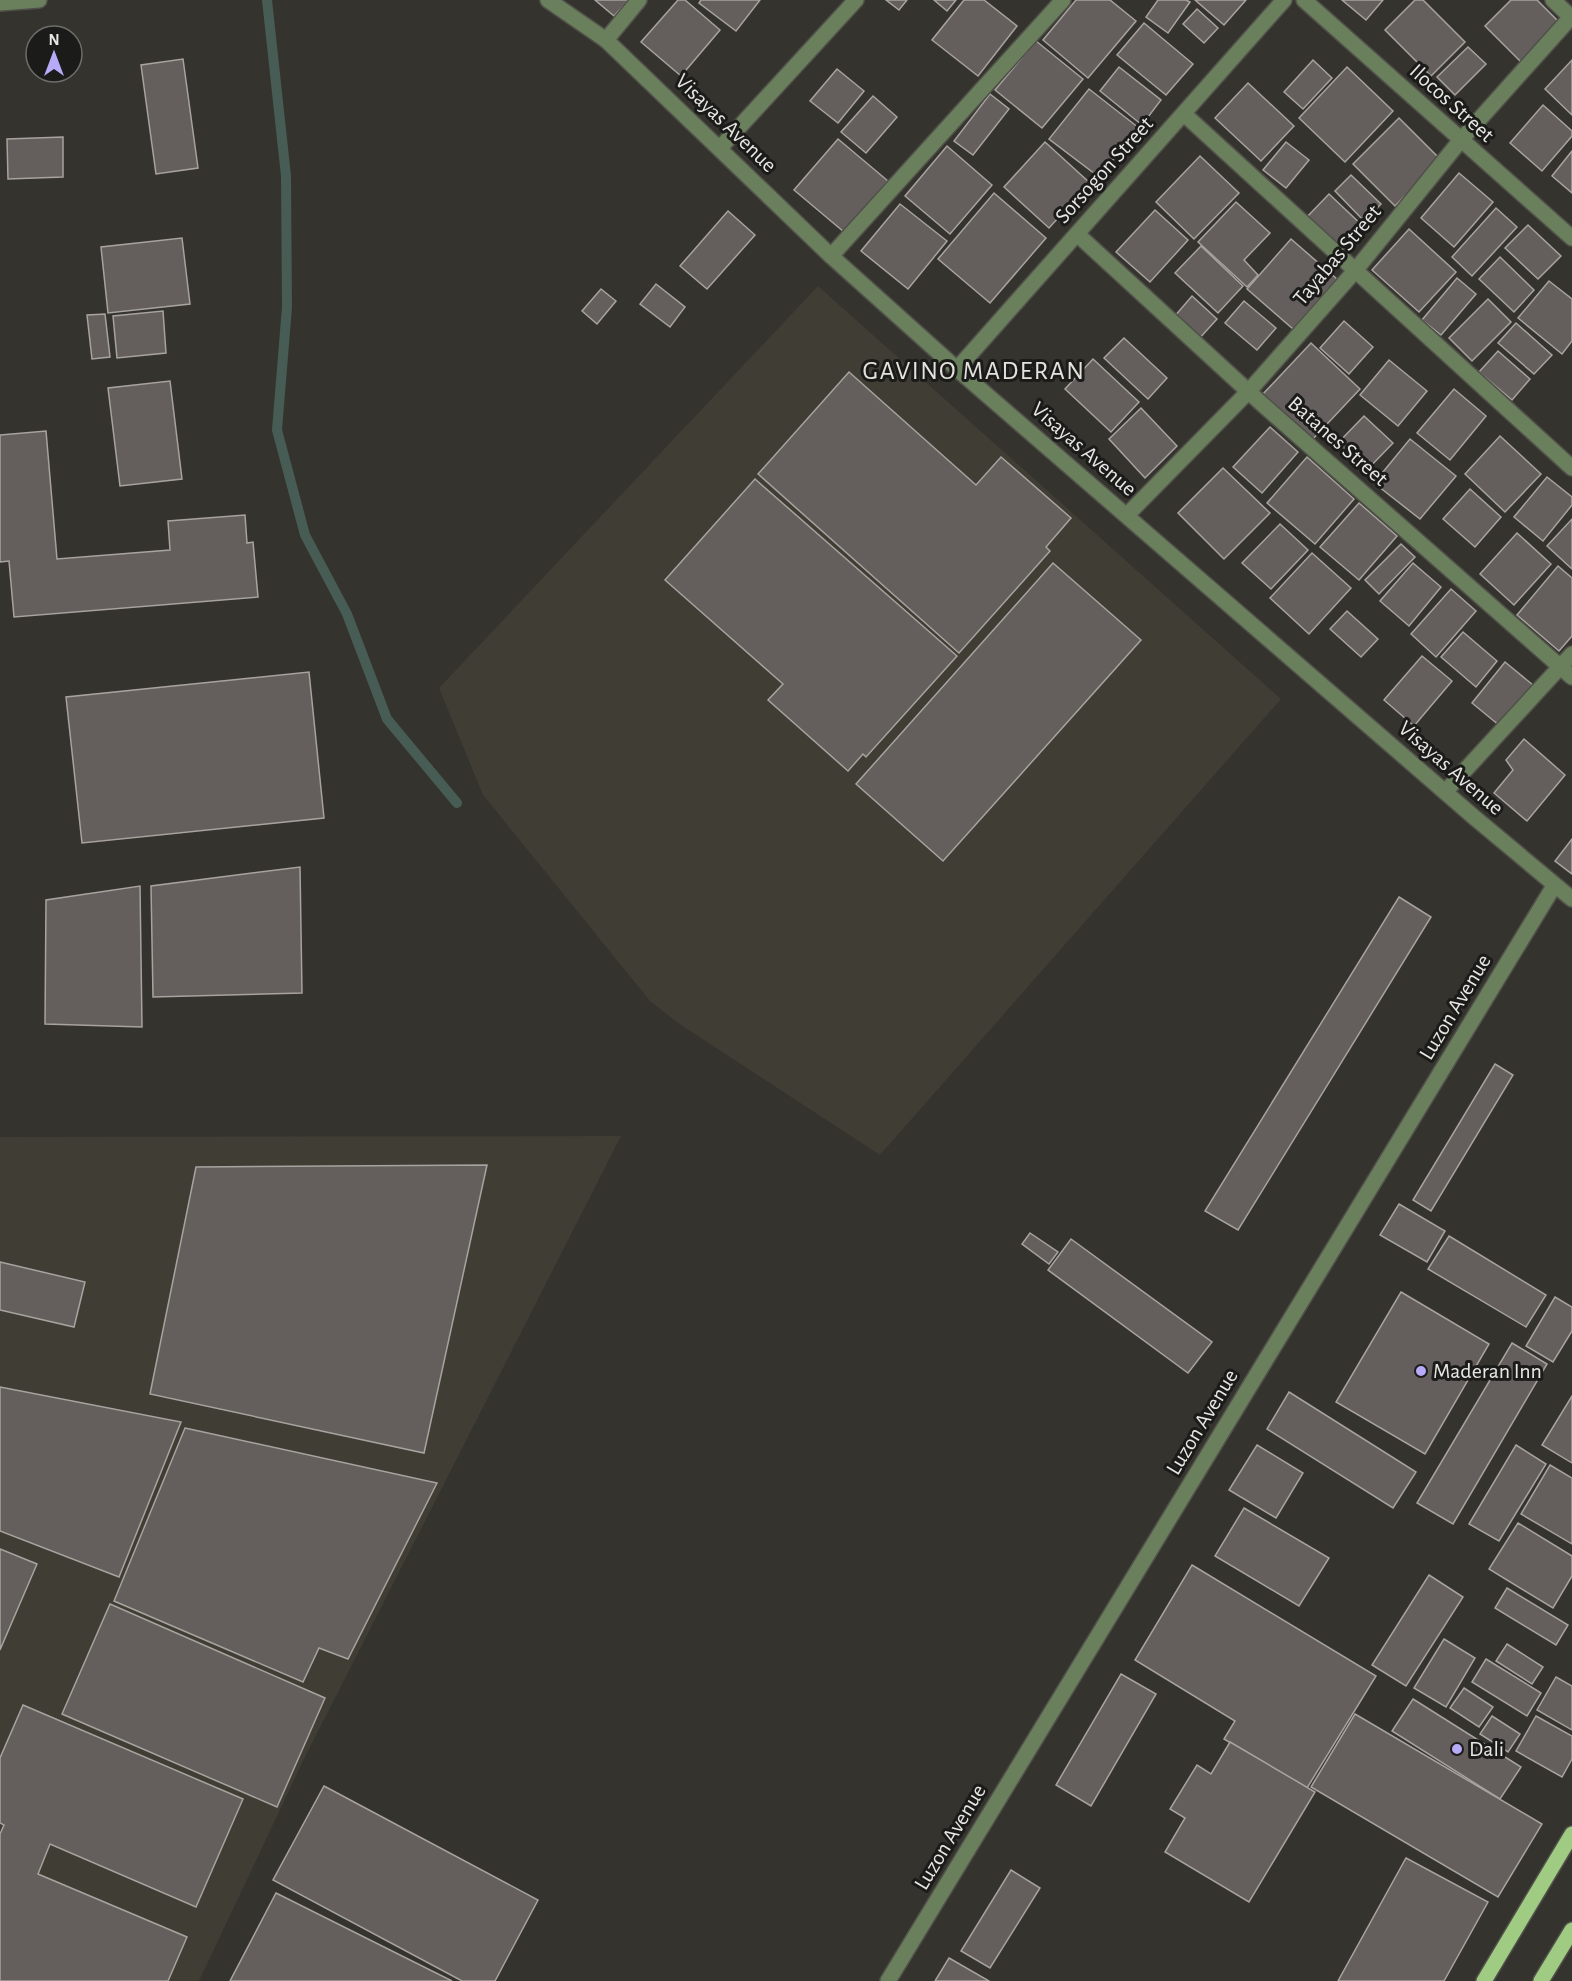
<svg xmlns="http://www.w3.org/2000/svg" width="1572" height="1981" viewBox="0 0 1572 1981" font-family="'Alegreya Sans',sans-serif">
<rect width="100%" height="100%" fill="#34332e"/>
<g fill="#3f3d34">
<path d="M818 286 1281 699 880 1155 678 1023 650 1001 483 795 439 688Z"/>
<path d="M621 1136 304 1759 199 1981H0V1137Z"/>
</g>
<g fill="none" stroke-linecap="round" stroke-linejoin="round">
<path stroke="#475c54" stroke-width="10" d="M267 0 286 176 287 307 277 430 305 535 347 614 387 719 457 803"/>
</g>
<g fill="#645f5c" stroke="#a8a39f" stroke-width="1.5">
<path d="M595 0H629L614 16Z"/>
<path d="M678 0H685L720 30 681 76 641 42Z"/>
<path d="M701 0H760L736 31 699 3Z"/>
<path d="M886 0H907L899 10Z"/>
<path d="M934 0H956L947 11Z"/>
<path d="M964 0H984L1017 26 978 76 932 40Z"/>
<path d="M1076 0H1110L1136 21 1088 78 1043 40Z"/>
<path d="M1158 0H1186L1190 2 1168 33 1146 17Z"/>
<path d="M1195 0H1246L1224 25Z"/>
<path d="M1342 0H1383L1366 20Z"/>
<path d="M1415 0H1423L1465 42 1431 76 1385 30Z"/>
<path d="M1511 0H1537L1561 24 1522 63 1485 26Z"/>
<path d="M1197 9 1218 28 1204 43 1183 24Z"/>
<path d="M1144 23 1193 64 1166 95 1117 55Z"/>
<path d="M1036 41 1083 79 1042 128 995 90Z"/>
<path d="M1468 47 1486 64 1455 95 1437 77Z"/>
<path d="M183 59 198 168 156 174 141 65Z"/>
<path d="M1313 60 1332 78 1303 109 1284 92Z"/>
<path d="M1572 60V115L1545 89Z"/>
<path d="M1119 67 1161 100 1142 125 1100 91Z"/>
<path d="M1347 67 1393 111 1345 162 1299 118Z"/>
<path d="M837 69 864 91 838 123 810 101Z"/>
<path d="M1248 83 1294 126 1261 161 1215 118Z"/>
<path d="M1089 89 1139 128 1099 177 1049 139Z"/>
<path d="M990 94 1009 109 973 155 954 141Z"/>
<path d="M873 96 897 117 866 153 841 132Z"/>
<path d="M1543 105 1572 131V136L1542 171 1510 143Z"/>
<path d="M1399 118 1441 160 1395 206 1353 164Z"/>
<path d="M63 137V177L8 179 7 139Z"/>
<path d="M838 139 888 181 844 232 794 190Z"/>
<path d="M1045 142 1090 183 1049 228 1004 187Z"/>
<path d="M1286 142 1309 160 1286 188 1263 170Z"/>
<path d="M947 146 992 185 950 234 905 196Z"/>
<path d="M1572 151V193L1552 176Z"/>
<path d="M1200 156 1239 193 1194 239 1156 202Z"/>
<path d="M1459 173 1493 202 1454 247 1421 218Z"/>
<path d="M1351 175 1381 204 1364 221 1335 191Z"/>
<path d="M994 193 1046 238 990 303 938 259Z"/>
<path d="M1329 194 1365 228 1341 253 1305 219Z"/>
<path d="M1236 202 1270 233 1244 260 1258 275 1247 287 1198 242Z"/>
<path d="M900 204 947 241 908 289 861 251Z"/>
<path d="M1496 208 1517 227 1472 276 1452 257Z"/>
<path d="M1155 210 1188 240 1150 282 1116 252Z"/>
<path d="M728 211 755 235 707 289 680 266Z"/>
<path d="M1528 225 1561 256 1538 279 1505 248Z"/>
<path d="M1409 229 1456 272 1419 312 1372 270Z"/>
<path d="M182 238 190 304 108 313 101 247Z"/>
<path d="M1291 239 1337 279 1293 329 1247 289Z"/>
<path d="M1201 246 1243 286 1218 313 1175 273Z"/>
<path d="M1500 257 1534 290 1514 312 1479 279Z"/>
<path d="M1457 278 1476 294 1441 335 1422 320Z"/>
<path d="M1549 281 1572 299V341L1562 354 1518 318Z"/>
<path d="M656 284 685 307 670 327 640 304Z"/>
<path d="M601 289 616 301 597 324 582 311Z"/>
<path d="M1192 296 1217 319 1198 340 1174 317Z"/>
<path d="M1488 299 1511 322 1472 361 1449 338Z"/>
<path d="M1244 301 1276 328 1257 350 1225 323Z"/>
<path d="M163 311 166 353 117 358 113 316Z"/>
<path d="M105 314 110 357 92 359 87 315Z"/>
<path d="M1344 321 1373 347 1349 374 1320 348Z"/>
<path d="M1516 323 1552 355 1534 374 1498 343Z"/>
<path d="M1124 338 1167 378 1148 399 1104 358Z"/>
<path d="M1311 343 1360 389 1312 440 1263 394Z"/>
<path d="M1498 351 1530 379 1512 400 1479 372Z"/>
<path d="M1093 359 1139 402 1111 432 1065 389Z"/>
<path d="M1389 360 1427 391 1398 426 1360 395Z"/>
<path d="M849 372 976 485 1001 457 1071 518 1046 547 1050 551 959 653 758 474Z"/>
<path d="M170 381 182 479 120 486 108 388Z"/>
<path d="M1454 389 1486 416 1450 460 1417 433Z"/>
<path d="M1141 408 1177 446 1145 478 1109 439Z"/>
<path d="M1364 416 1393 443 1364 473 1335 446Z"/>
<path d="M1270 427 1298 452 1262 493 1233 467Z"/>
<path d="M46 431 57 559 170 550 168 521 245 515 247 543 253 542 258 597 14 617 9 561 0 562V435Z"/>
<path d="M1500 436 1541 474 1505 512 1465 474Z"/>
<path d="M1410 439 1456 476 1420 519 1374 483Z"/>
<path d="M1307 457 1354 499 1315 544 1267 503Z"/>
<path d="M1223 468 1270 513 1224 559 1178 513Z"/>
<path d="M1547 477 1572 497V505L1543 541 1514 517Z"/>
<path d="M755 479 957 656 866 757 863 754 848 771 768 700 783 684 665 580Z"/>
<path d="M1470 489 1501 517 1475 547 1443 519Z"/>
<path d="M1359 503 1397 536 1359 580 1320 547Z"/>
<path d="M1572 519V569L1547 546Z"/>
<path d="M1280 524 1308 550 1271 589 1242 563Z"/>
<path d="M1517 533 1551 564 1514 605 1480 574Z"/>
<path d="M1401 544 1415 557 1379 594 1365 580Z"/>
<path d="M1312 553 1351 588 1309 634 1270 598Z"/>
<path d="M1053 563 1141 640 943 861 856 784Z"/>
<path d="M1413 563 1441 587 1409 626 1380 601Z"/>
<path d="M1558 566 1572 578V636L1559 651 1517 615Z"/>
<path d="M1451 589 1476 611 1436 657 1411 634Z"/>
<path d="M1347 611 1378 639 1361 657 1330 629Z"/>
<path d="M1463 632 1497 661 1476 687 1441 657Z"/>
<path d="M1422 656 1452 681 1414 726 1384 700Z"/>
<path d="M1505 662 1533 685 1500 726 1472 703Z"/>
<path d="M309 672 324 818 82 843 66 697Z"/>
<path d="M1524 739 1565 775 1527 821 1494 793 1513 770 1506 760Z"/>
<path d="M1572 839V874L1555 861Z"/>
<path d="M300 867 302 993 153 997 151 886Z"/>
<path d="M140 886 142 1027 45 1024 46 900Z"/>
<path d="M1399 897 1431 917 1238 1230 1205 1211Z"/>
<path d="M1495 1064 1513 1075 1431 1211 1413 1200Z"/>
<path d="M487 1165 424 1453 150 1394 196 1167Z"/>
<path d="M1399 1204 1445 1231 1427 1262 1380 1235Z"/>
<path d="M1030 1233 1058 1252 1049 1264 1022 1244Z"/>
<path d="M1449 1236 1546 1295 1526 1327 1428 1269Z"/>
<path d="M1071 1239 1212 1342 1188 1373 1048 1270Z"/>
<path d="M0 1262 85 1282 74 1327 0 1310Z"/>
<path d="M1401 1292 1489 1344 1425 1454 1336 1402Z"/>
<path d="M1555 1297 1572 1307V1331L1553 1362 1526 1346Z"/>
<path d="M1512 1343 1547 1364 1453 1524 1417 1503Z"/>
<path d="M0 1387 181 1422 119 1577 0 1531Z"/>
<path d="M1289 1392 1416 1472 1393 1508 1267 1429Z"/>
<path d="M1572 1396V1463L1542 1445Z"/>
<path d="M185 1428 437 1483 348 1659 319 1648 303 1682 114 1601Z"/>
<path d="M1257 1445 1303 1473 1276 1518 1229 1490Z"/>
<path d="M1516 1445 1546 1464 1499 1541 1469 1524Z"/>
<path d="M1550 1465 1572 1478V1544L1521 1514Z"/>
<path d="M1244 1508 1329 1558 1299 1606 1215 1556Z"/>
<path d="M1518 1523 1572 1556V1576L1553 1608 1489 1569Z"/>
<path d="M0 1549 37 1564 0 1650Z"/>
<path d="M1192 1565 1376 1676 1307 1788 1224 1739 1235 1721 1135 1660Z"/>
<path d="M1429 1575 1463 1597 1406 1686 1372 1665Z"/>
<path d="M1507 1588 1568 1625 1556 1645 1495 1608Z"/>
<path d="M110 1604 325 1698 277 1807 62 1714Z"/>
<path d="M1444 1639 1475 1658 1446 1707 1414 1688Z"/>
<path d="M1507 1644 1543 1667 1532 1684 1496 1661Z"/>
<path d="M1486 1659 1541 1693 1527 1716 1472 1682Z"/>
<path d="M1121 1674 1156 1694 1091 1806 1056 1785Z"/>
<path d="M1556 1677 1572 1686V1730L1537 1710Z"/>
<path d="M1464 1688 1493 1707 1479 1727 1450 1708Z"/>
<path d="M1413 1699 1521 1767 1500 1799 1392 1731Z"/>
<path d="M23 1705 243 1799 196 1907 50 1844 38 1874 187 1937 168 1981H0V1834L4 1825 0 1823V1758Z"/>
<path d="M1355 1714 1542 1824 1498 1897 1311 1787Z"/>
<path d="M1492 1716 1520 1734 1508 1752 1480 1734Z"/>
<path d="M1536 1716 1572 1736V1759L1562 1777 1516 1751Z"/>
<path d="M1230 1742 1315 1792 1249 1902 1165 1852 1185 1818 1170 1809 1197 1765 1211 1774Z"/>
<path d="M324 1786 538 1900 495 1981H462L273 1880Z"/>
<path d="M1406 1858 1488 1902 1444 1981H1338Z"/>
<path d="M1011 1870 1040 1888 990 1968 961 1951Z"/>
<path d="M276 1893 452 1981H230Z"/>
<path d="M949 1958 989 1981H935Z"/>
</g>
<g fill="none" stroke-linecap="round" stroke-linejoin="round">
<g stroke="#51504b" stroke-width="18">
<g id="minor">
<path d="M548 0 606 40 831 256 957 369 1475 818 1572 899"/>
<path d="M1304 0 1572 238"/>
<path d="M1553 0 1572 18"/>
<path d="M0 3 39 0"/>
<path d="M606 40 639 0"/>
<path d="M1184 114 1572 468"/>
<path d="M720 148 856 0"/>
<path d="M1077 234 1261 403 1572 677"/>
<path d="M831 256 1063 0"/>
<path d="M957 369 1284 0"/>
<path d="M1127 515 1249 391 1354 272 1460 141 1572 16"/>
<path d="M1445 792 1572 654"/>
<path d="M888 1981 1554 886"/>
</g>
</g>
<g stroke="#51504b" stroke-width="18">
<g id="major">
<path d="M1484 1981 1572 1834"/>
<path d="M1541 1981 1572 1930"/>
</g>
</g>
<use href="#minor" stroke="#6a7f5c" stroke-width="15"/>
<use href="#major" stroke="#9fcb82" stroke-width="15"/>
</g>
<g fill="#b7abf7" stroke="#1b1b19" stroke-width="2">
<circle cx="1421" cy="1371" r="6"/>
<circle cx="1457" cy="1749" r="6"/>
</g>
<g text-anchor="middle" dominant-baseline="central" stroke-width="6" stroke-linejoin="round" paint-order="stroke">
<g font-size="22" fill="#e8e7e4" stroke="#1b1b19">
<text transform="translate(1452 103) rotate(42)">Ilocos Street</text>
<text transform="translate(726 123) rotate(44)">Visayas Avenue</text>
<text transform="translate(1104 170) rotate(-48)">Sorsogon Street</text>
<text transform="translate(1337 255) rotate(-50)">Tayabas Street</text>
<text transform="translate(1338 441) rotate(41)">Batanes Street</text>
<text transform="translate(1084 449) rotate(41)">Visayas Avenue</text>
<text transform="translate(1451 768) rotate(41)">Visayas Avenue</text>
<text transform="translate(1455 1007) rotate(-59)">Luzon Avenue</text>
<text transform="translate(1202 1422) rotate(-59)">Luzon Avenue</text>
<text transform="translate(950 1837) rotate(-59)">Luzon Avenue</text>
</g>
<g font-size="22" fill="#e8e7e4" stroke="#1b1b19" text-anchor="start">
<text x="1433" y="1371">Maderan Inn</text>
<text x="1469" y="1749">Dali</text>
</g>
<g font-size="26" letter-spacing="1.5" fill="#e3e2dc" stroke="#1b1b19">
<text x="974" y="371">GAVINO MADERAN</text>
</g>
</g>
<g transform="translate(54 54)"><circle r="28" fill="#1b1b19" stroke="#6d6d6a" stroke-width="1.5"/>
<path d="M0-4.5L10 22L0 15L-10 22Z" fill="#b7abf7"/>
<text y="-9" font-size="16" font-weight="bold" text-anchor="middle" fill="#e8e7e4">N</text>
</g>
</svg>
